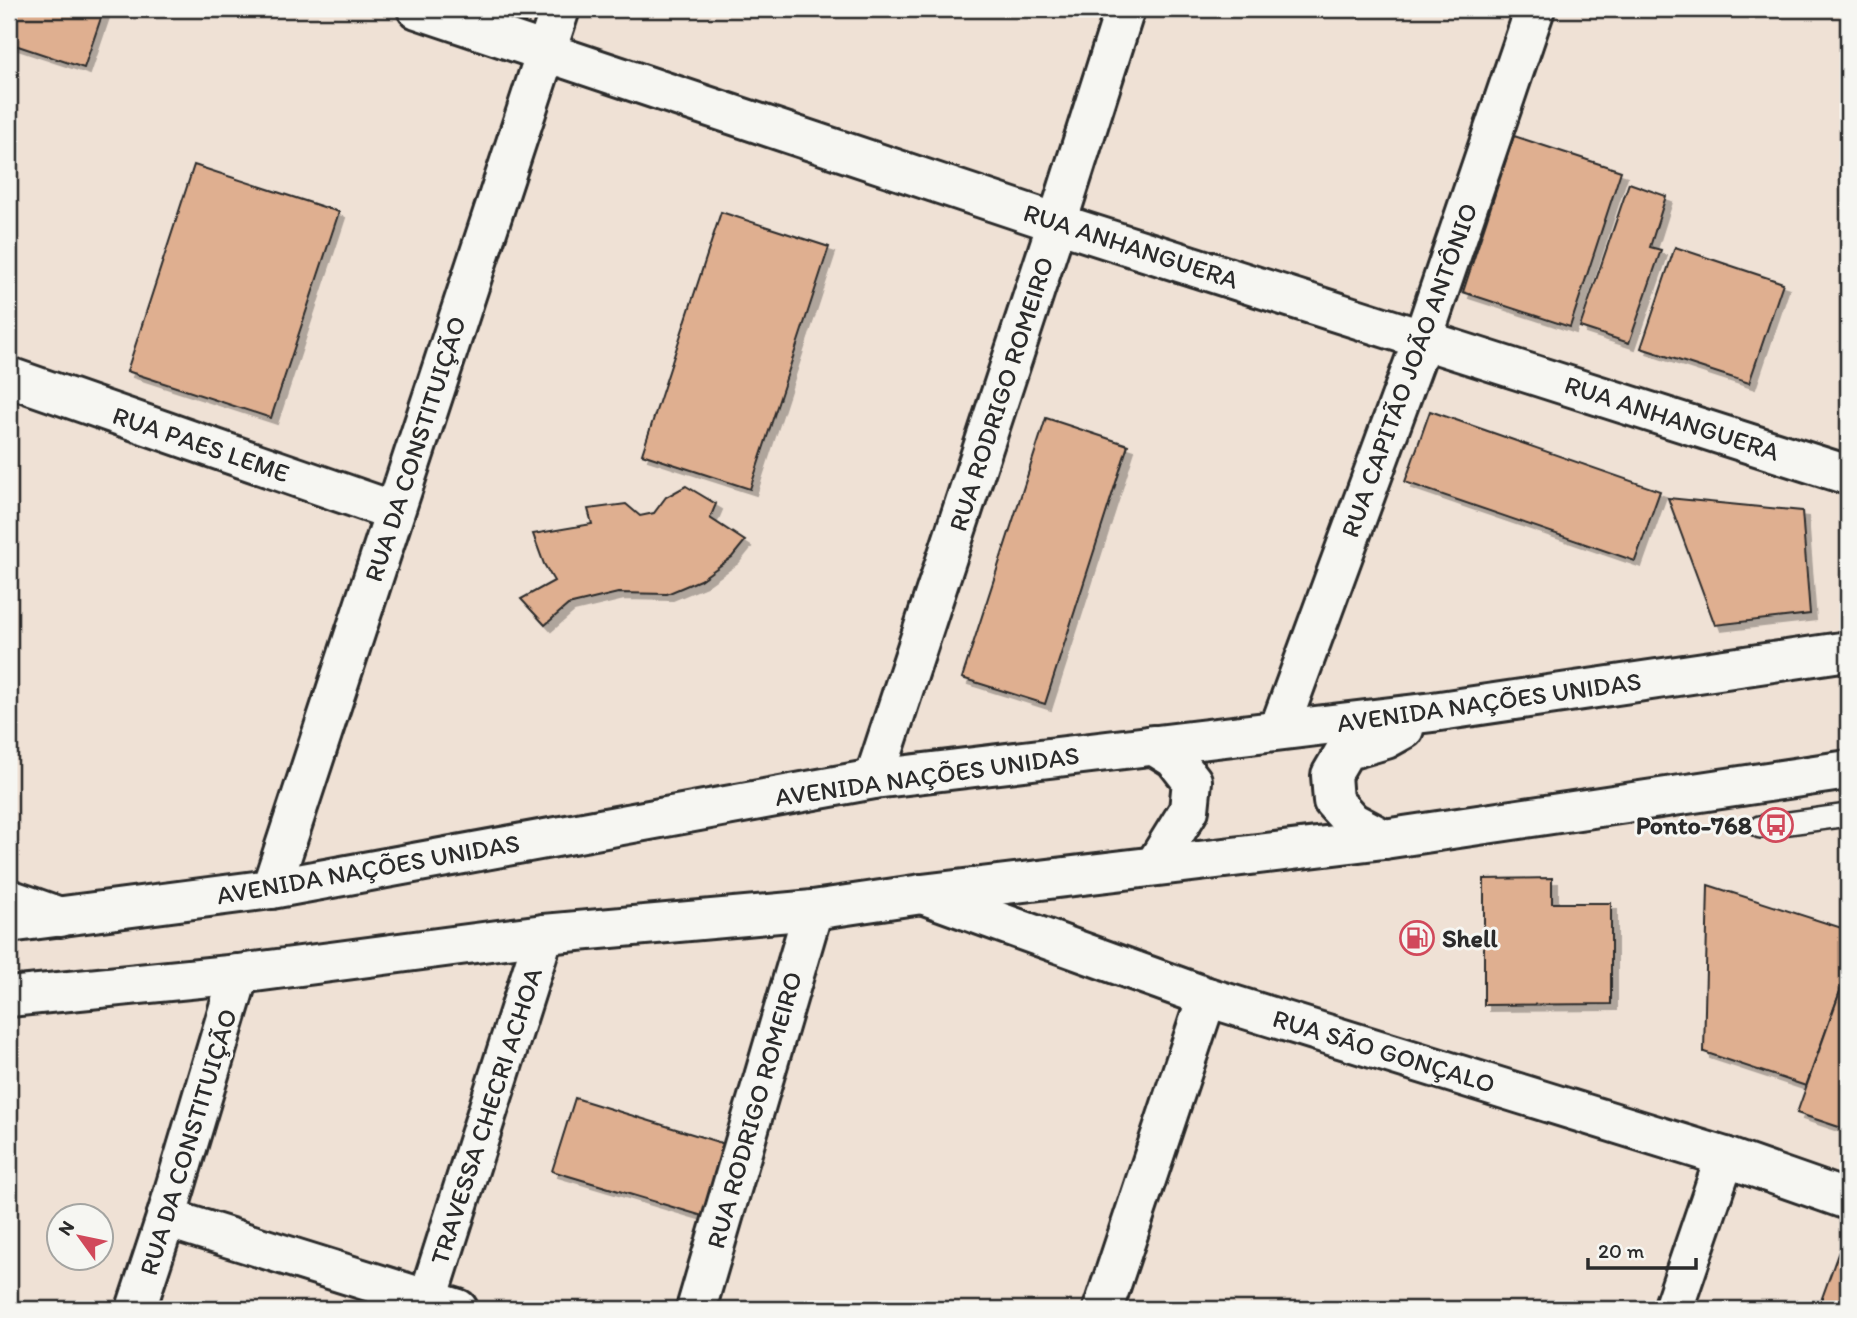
<svg xmlns="http://www.w3.org/2000/svg" width="1857" height="1318" viewBox="0 0 1857 1318" font-family="Itim,sans-serif">
<defs>
<filter id="shadow"><feDropShadow dx="6" dy="6" stdDeviation="0" flood-color="#0004"/></filter>
</defs>
<rect width="100%" height="100%" fill="#efe1d5"/>
<filter id="ink" filterUnits="userSpaceOnUse"><feTurbulence type="fractalNoise" baseFrequency=".0143" numOctaves="2"/><feDisplacementMap in="SourceGraphic" scale="14" xChannelSelector="R" yChannelSelector="G"/><feConvolveMatrix kernelMatrix="1 2 1 2 8 2 1 2 1" color-interpolation-filters="sRGB"/></filter>
<g filter="url(#ink)">
<g fill="#dfaf90" stroke="#2b2b2b" stroke-width="2" filter="url(#shadow)">
<path d="M11 9H104L84 68 9 43V17Z"/>
<path d="M1514 136 1621 171 1570 327 1463 292Z"/>
<path d="M194 165 339 212 271 418 127 371Z"/>
<path d="M1629 183 1666 196 1650 247 1661 250 1629 343 1580 327Z"/>
<path d="M721 212 829 247 750 489 642 454Z"/>
<path d="M1675 247 1783 283 1749 383 1641 348Z"/>
<path d="M1430 411 1660 491 1635 561 1405 482Z"/>
<path d="M1046 418 1128 445 1045 704 962 678Z"/>
<path d="M686 486 716 504 710 518 745 541 732 557 700 580 667 594 618 593 568 605 545 625 521 599 554 581 544 564 533 534 592 524 588 509 626 504 640 516 654 513 666 497Z"/>
<path d="M1668 498 1802 511 1810 614 1715 625Z"/>
<path d="M1552 878V903H1611V1004L1484 1005V879Z"/>
<path d="M1708 885 1848 930V969L1806 1086 1704 1052Z"/>
<path d="M1848 969V1130L1797 1113Z"/>
<path d="M575 1098 728 1145 706 1217 552 1171Z"/>
<path d="M1843 1240 1848 1241V1309H1818Z"/>
</g>
<g fill="none" stroke-linecap="round" stroke-linejoin="round">
<g stroke="#2b2b2b" stroke-width="26">
<path id="service" d="M1760 827 1848 815"/>
</g>
<g stroke="#2b2b2b" stroke-width="44">
<g id="minor">
<path d="M417 9 1057 223 1848 475"/>
<path d="M9 377 394 511"/>
<path d="M1279 729 1423 338 1535 9"/>
<path d="M874 779 1057 223 1125 9"/>
<path d="M271 889 560 9"/>
<path d="M922 894 1207 997 1725 1157 1848 1200"/>
<path d="M9 899 60 917"/>
<path d="M166 1218 458 1309"/>
<path d="M428 1299 544 934"/>
<path d="M136 1309 166 1218 239 974"/>
<path d="M696 1309 813 910"/>
<path d="M1103 1309 1207 997"/>
<path d="M1673 1309 1725 1157"/>
</g>
</g>
<g stroke="#2b2b2b" stroke-width="44">
<g id="secondary">
<path d="M1153 745 1174 758 1192 781 1189 810 1155 865"/>
<path d="M1384 839 1352 822 1333 801 1331 775 1345 751 1386 739 1404 729"/>
<path d="M9 923 271 889 874 779 1433 712 1848 651"/>
<path d="M9 997 239 974 544 934 813 910 922 894 1384 839 1848 770"/>
</g>
</g>
<use href="#service" stroke="#f6f6f2" stroke-width="21"/>
<use href="#minor" stroke="#f6f6f2" stroke-width="38"/>
<use href="#secondary" stroke="#f6f6f2" stroke-width="38"/>
</g>
</g>
<defs>
<g id="bus-ring" transform="scale(1.75)"><circle r="9.5" fill="#f6f6f2" stroke="#d1495b" stroke-width="1.5"/><path d="M-5-6H5V4H4V6H2V4H-2V6H-4V4H-5ZM-3.5-4V0h7V-4ZM-3.5 1.2v1.5H-2V1.2ZM2 1.2v1.5H3.5V1.2Z" fill="#d1495b"/></g>
<g id="fuel-ring" transform="scale(1.75)"><circle r="9.5" fill="#f6f6f2" stroke="#d1495b" stroke-width="1.5"/><path d="M-5.5-6h7V0h2V4h1.3V-2.5L3-4.5l.8-.8L6-3V5H2.5V1h-1V6h-7ZM-4.2-4.7v3.2H.2V-4.7Z" fill="#d1495b"/></g>
</defs>
<g fill-rule="evenodd">
<use href="#bus-ring" x="1776" y="825"/>
<use href="#fuel-ring" x="1417" y="938"/>
</g>
<g text-anchor="middle" dominant-baseline="central" stroke-width="6" stroke-linejoin="round" paint-order="stroke">
<g font-size="26" fill="#2b2b2b" stroke="#f6f6f2">
<text transform="translate(1131 246) rotate(18)">RUA ANHANGUERA</text>
<text transform="translate(1409 370) rotate(-70)">RUA CAPITÃO JOÃO ANTÔNIO</text>
<text transform="translate(1001 394) rotate(-72)">RUA RODRIGO ROMEIRO</text>
<text transform="translate(1672 418) rotate(18)">RUA ANHANGUERA</text>
<text transform="translate(201 444) rotate(19)">RUA PAES LEME</text>
<text transform="translate(415 449) rotate(-72)">RUA DA CONSTITUIÇÃO</text>
<text transform="translate(1489 702) rotate(-8)">AVENIDA NAÇÕES UNIDAS</text>
<text transform="translate(927 776) rotate(-8)">AVENIDA NAÇÕES UNIDAS</text>
<text transform="translate(368 869) rotate(-10)">AVENIDA NAÇÕES UNIDAS</text>
<text transform="translate(1384 1051) rotate(17)">RUA SÃO GONÇALO</text>
<text transform="translate(754 1110) rotate(-74)">RUA RODRIGO ROMEIRO</text>
<text transform="translate(486 1116) rotate(-72)">TRAVESSA CHECRI ACHOA</text>
<text transform="translate(188 1142) rotate(-73)">RUA DA CONSTITUIÇÃO</text>
</g>
<g font-size="26" font-weight="bold" fill="#2b2b2b" stroke="#f6f6f2" text-anchor="end">
<text x="1752" y="825">Ponto-768</text>
<text x="1442" y="938" text-anchor="start">Shell</text>
</g>
</g>
<rect width="1857" height="1318" fill="none" stroke="#f6f6f2" stroke-width="35"/>
<rect x="18" y="18" width="1822" height="1283" fill="none" stroke="#2b2b2b" stroke-width="2.5" filter="url(#ink)"/>
<g transform="translate(80 1237) rotate(303)"><circle r="33" fill="#f6f6f2" stroke="#a5a5a2" stroke-width="2"/>
<path d="M0-5L12 26L0 18L-12 26Z" fill="#d1495b"/>
<text y="-10" font-size="19" font-weight="bold" text-anchor="middle" fill="#2b2b2b">N</text>
</g>
<path d="M1588 1258v10h108v-10" fill="none" stroke="#2b2b2b" stroke-width="3.5"/>
<text x="1598" y="1258" font-size="21" fill="#2b2b2b" stroke="#f6f6f2" stroke-width="5" paint-order="stroke">20 m</text>
</svg>
